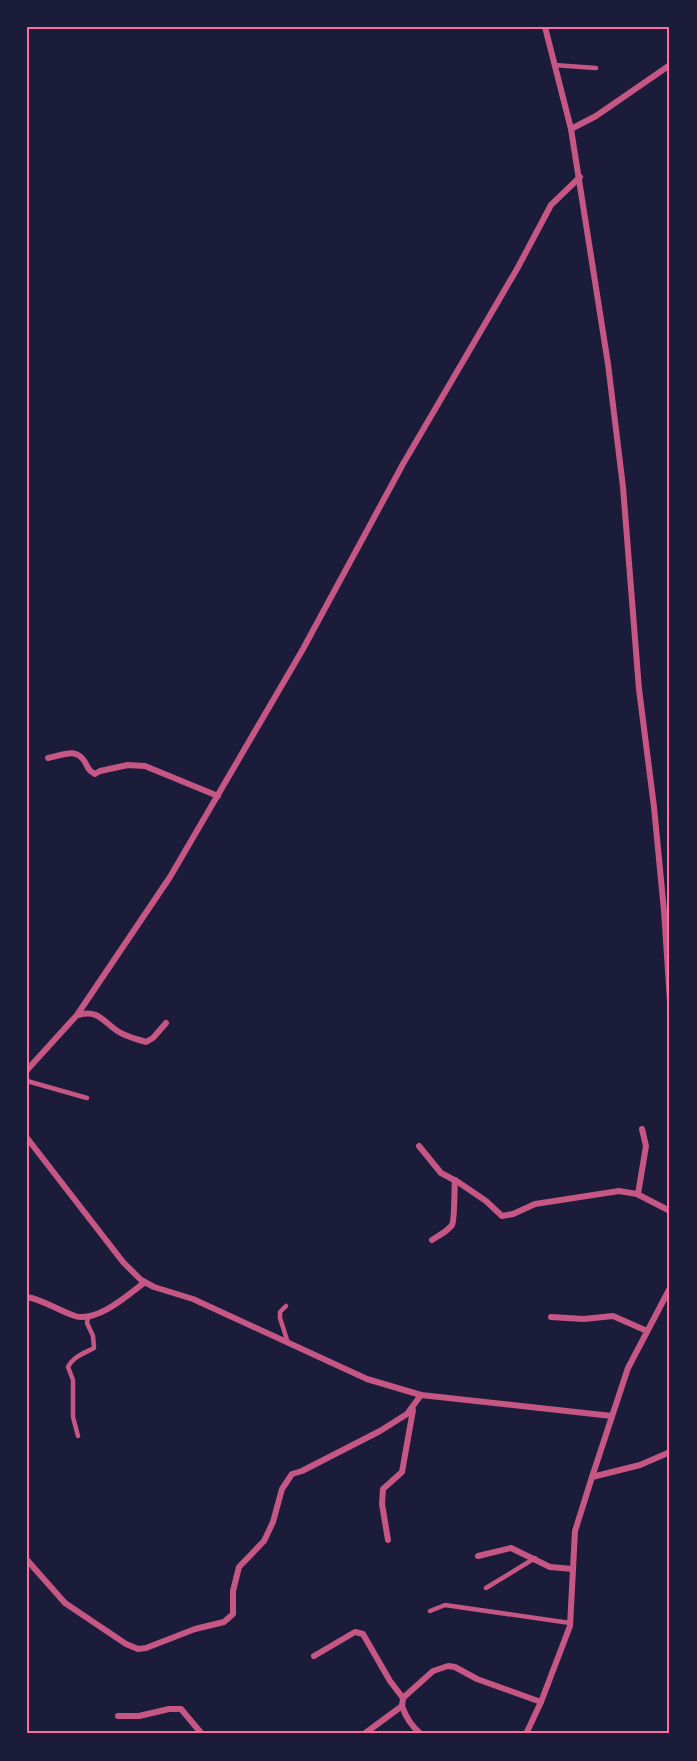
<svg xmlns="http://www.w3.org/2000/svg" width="697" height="1761" viewBox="0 0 697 1761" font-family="Quicksand,sans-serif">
<rect width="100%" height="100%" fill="#1b1b3a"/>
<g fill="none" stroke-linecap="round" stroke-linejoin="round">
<g stroke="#c65784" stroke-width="4.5">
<path d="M554 65 596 68"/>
<path d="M27 1081 87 1098"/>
<path d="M286 1306 280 1312V1318L288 1343"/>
<path d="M78 1436 73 1417V1380L68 1367C73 1357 84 1353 94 1348L93 1336 87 1323 88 1318"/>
<path d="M486 1588 535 1558"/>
<path d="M430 1611 445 1605 570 1623"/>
</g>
<g stroke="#c65784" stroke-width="6">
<path d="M545 27 571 129 608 364 623 487 639 689 654 807 664 911 670 1001"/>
<path d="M571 129 596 116 670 65"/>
<path d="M48 758C63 755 76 747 85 762 88 768 89 771 95 774L100 771 128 765 145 766 218 796"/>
<path d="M78 1015C99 1009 103 1022 119 1032 127 1037 137 1039 146 1042L153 1038 166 1023"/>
<path d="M27 1070 77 1015 170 877 303 649 403 464 517 269 551 205 580 177"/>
<path d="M27 1138 123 1262 141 1280 154 1287 193 1299 367 1379 421 1395 612 1416"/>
<path d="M419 1146 441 1173 458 1182 486 1201 502 1216 513 1214 535 1204 619 1191 637 1194 670 1211"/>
<path d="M638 1194 646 1146 642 1129"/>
<path d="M432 1240C438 1236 448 1231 452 1225 455 1219 454 1190 455 1180"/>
<path d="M27 1297C44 1300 59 1311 75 1316 97 1323 128 1295 145 1282"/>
<path d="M551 1317 584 1319 613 1316 647 1331"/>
<path d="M592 1477 640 1465 670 1452"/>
<path d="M388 1540 382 1504 383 1489 402 1472 413 1410"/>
<path d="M478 1556 511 1548 550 1567 573 1569"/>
<path d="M27 1560 65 1603 126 1644 138 1649 146 1648 195 1629 224 1622 233 1614V1591L239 1567 264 1541 273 1522 282 1489 292 1474 302 1471 380 1431 407 1414 421 1395"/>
<path d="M314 1656 355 1632 363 1634 390 1681 403 1698"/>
<path d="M402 1706C406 1718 411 1726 421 1734"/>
<path d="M118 1716H139L169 1709H181L202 1734"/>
<path d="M364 1734 402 1706 403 1698 433 1671 448 1666 455 1667 477 1679 541 1702"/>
<path d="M526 1734 541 1702 570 1626 575 1531 592 1477 628 1368 670 1288"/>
</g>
</g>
<rect width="697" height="1761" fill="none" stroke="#1b1b3a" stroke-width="57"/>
<rect x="28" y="28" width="640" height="1704" fill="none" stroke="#ff6b9d" stroke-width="2"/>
</svg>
